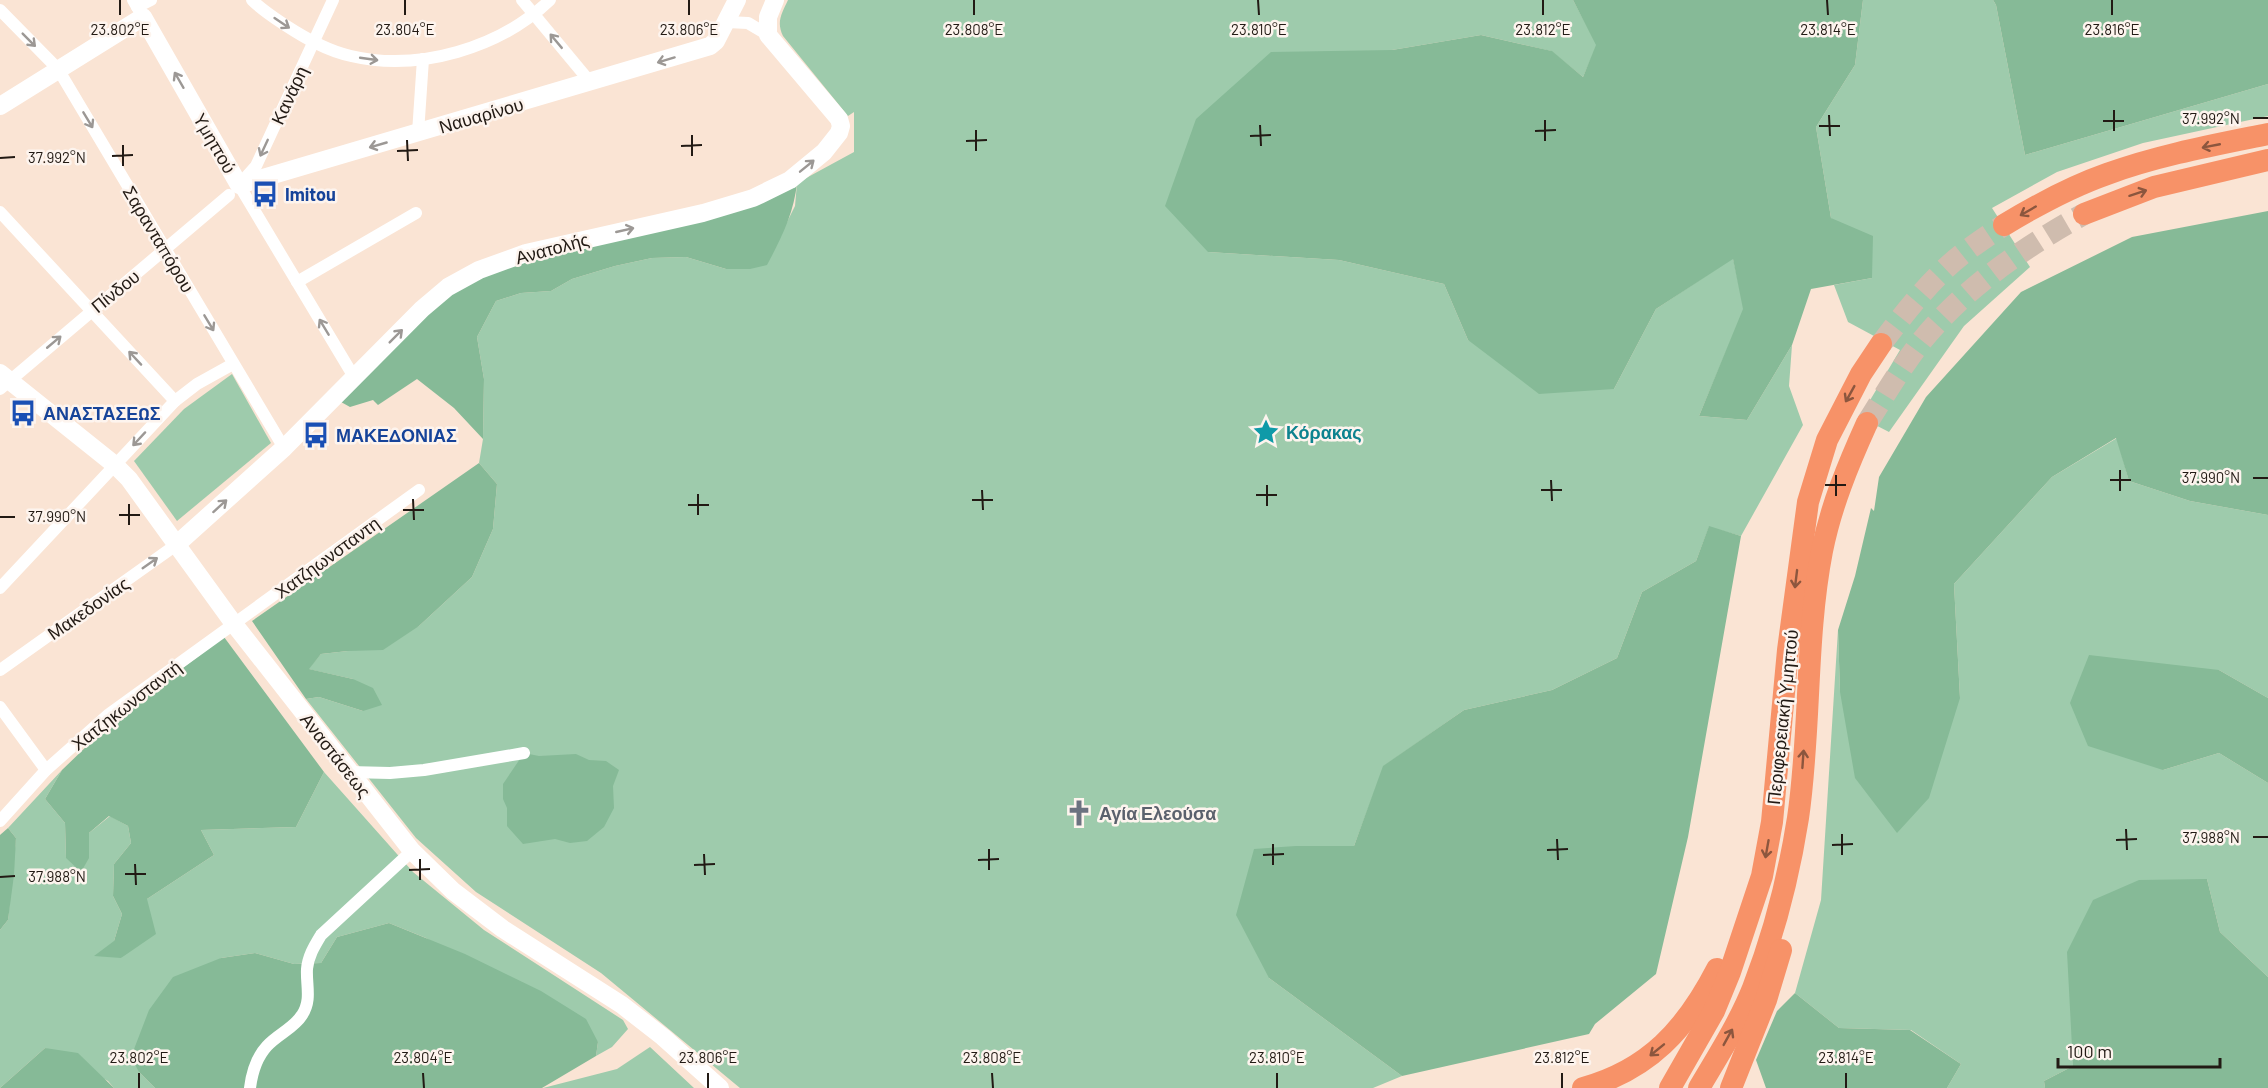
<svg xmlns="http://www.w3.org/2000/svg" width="2268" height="1088" viewBox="0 0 2268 1088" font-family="Barlow,sans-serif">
<rect width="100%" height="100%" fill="#fae4d4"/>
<g fill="#9ecbac">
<path d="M788 0H1573L1597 45 1583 77 1551 51 1481 35 1392 50 1208 252 1339 260 1444 284 1468 340 1614 389 1656 309 1733 258 1744 309 1699 416 1747 420 1792 345 1789 386 1803 425 1741 536 1709 527 1696 561 1642 592 1617 658 1552 690 1464 710 1384 766 1354 846H1296L1269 978 1402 1076 1373 1088H740L601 973 476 892 416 838 306 699 319 697 363 711 353 679 308 669 321 654 348 651 419 626 472 577 493 529 497 484 479 463 483 439 484 379 477 337 496 301 521 293 551 291 572 279 615 266 652 258 686 257 726 269 787 222 795 206 797 183 854 152V112L848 116 783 36C776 22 782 13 788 0Z"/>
<path d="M1863 0H1993L1996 5 2025 155 2268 84V116L2143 143 2057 172 1992 208 2030 267 1964 326 1889 432 1860 417 1900 350 1848 322 1834 285 1872 278 1831 218 1816 127 1855 65Z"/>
<path d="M232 374 271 443 177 521 134 461 184 409Z"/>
<path d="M2117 438 2129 481 2190 501 2268 515V698L2219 670 2163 770 2219 753 2268 783V977L2220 932 2207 879 2072 1016 2073 1066 2044 1081 2045 1088H1947L1961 1064 1911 1030 1839 1028 1795 993 1821 900 1838 630 1840 692 1960 698 1954 584 2052 477Z"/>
<path d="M62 770 45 799 65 823 66 858H89V833L110 816 128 826 131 843 114 864 113 896 122 914 114 941 121 958 147 899 214 855 201 830 296 827 324 772 413 872 484 930 623 1020 628 1029 612 1047 596 1056 598 1042 426 938 389 923 337 937 321 963 294 964 255 953 221 958 139 1072 155 1088H114L108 1081 45 1048 0 1088V930L8 920 16 838 8 828Z"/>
<path d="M650 1047 694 1088H543L617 1069Z"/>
</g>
<g fill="#86ba97">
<path d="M1573 0H1863L1855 65 1816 127 1831 218 1873 236 1872 278 1811 289 1792 345 1747 420 1699 416 1743 309 1733 259 1656 309 1614 389 1539 394 1468 340 1444 284 1339 260 1208 252 1165 206 1196 119 1271 52 1392 50 1481 35 1552 51 1583 77 1596 45Z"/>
<path d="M1993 0H2268V84L2025 155 1996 5Z"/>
<path d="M797 183C794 213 781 239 767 265L750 269H726L686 257 652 258 615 266 572 279 551 291 521 293 496 301 477 337 484 379 483 439 454 408 417 379 378 405 373 400 350 407 341 402 423 313 473 277Z"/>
<path d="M2268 211V515L2190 501 2129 481 2116 438 2052 477 1954 584 1960 698 1929 798 1897 833 1855 778 1840 692 1838 630 1855 576 1871 508 1874 511 1879 477 1926 397 2021 292 2132 237Z"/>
<path d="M479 463 497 484 493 529 472 577 419 626 383 650 348 651 321 654 309 669 353 679 373 688 382 705 363 711 319 697 306 699 252 621Z"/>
<path d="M1709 526 1741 536 1688 837 1656 974 1595 1024 1589 1034 1402 1076 1269 978 1236 915 1254 849 1296 846H1354L1383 766 1464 710 1552 690 1617 658 1642 592 1696 561Z"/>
<path d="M224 637 324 772 296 827 201 830 214 855 147 899 156 934 121 958 94 956 114 941 122 914 113 896 114 864 131 843 128 826 109 816 89 833V858L81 872 66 858 65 823 45 799 62 770 116 718Z"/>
<path d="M2089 655 2219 670 2268 698V783L2219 753 2163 770 2088 746 2070 703Z"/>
<path d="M524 753 539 756 576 754 589 760 606 761 619 770 613 786 614 808 604 827 587 841 570 843 555 839 523 844 507 826V808L503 799V784Z"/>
<path d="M8 828 16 838 14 875 8 920 0 930V835Z"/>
<path d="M2207 879 2220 932 2268 977V1088H2045L2044 1081 2073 1066 2067 952 2093 900 2139 880Z"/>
<path d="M389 923 465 954 541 991 586 1019 598 1042 596 1056 542 1088H155L139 1072 131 1057 149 1010 173 977 221 958 255 953 294 964 321 963 337 937Z"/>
<path d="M1795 993 1839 1028 1910 1030 1961 1064 1947 1088H1766L1756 1060 1777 1011Z"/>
<path d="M45 1048 78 1053 114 1088H0Z"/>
</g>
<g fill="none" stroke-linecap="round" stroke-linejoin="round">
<g stroke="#cfbcae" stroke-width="22" stroke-dasharray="22 11" stroke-linecap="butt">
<path d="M1881 344C1899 320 1917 297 1938 276 1957 256 1981 240 2004 225"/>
<path d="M1867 423C1884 396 1900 369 1920 343 1964 288 2023 248 2084 214"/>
</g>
<g stroke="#fff" stroke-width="12">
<path d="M133 0 143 17"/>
<path d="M252 0C262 10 273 17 285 25 305 38 327 51 351 56 419 72 500 48 550 0"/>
<path d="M333 0 256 166 239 185 354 377"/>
<path d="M522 0 591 83"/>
<path d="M137 7 151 0"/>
<path d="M0 10 58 69 284 448"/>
<path d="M727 22 748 23 768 35"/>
<path d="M418 133 423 59"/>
<path d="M0 212 175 401"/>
<path d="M297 282 416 213"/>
<path d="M0 389 229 195"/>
<path d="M0 588 175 401 197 384 233 364"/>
<path d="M0 670 176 545"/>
<path d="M0 707 46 770"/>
<path d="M349 772 390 773 424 770 524 753"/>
<path d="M0 821 46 770 109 714 419 490"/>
<path d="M250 1088C252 1072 256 1058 267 1046 278 1034 294 1028 302 1015 312 1000 306 985 307 969 308 956 315 945 321 935L412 851"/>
</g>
<g stroke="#fff" stroke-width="18">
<path d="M0 106 143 17 239 185 710 46 716 41 737 0"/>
<path d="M0 373 115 465 129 479 234 624 412 851 453 891 503 929 622 1005 663 1037 720 1088"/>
<path d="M176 545 284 448 422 309 448 287 479 270 526 253 703 213 753 198 790 180 824 152 839 133 841 126 839 119 768 35V17L775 0"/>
</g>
<g stroke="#f79268" stroke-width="22">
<path d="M2084 214 2154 187 2268 160"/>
<path d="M2004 225C2037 205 2070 187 2107 174 2159 155 2214 145 2268 134"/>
<path d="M1583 1088C1649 1070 1686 1029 1717 969"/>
<path d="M1670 1088 1714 1011 1730 972 1762 876 1772 822 1788 650 1808 502 1827 440 1861 374 1881 344"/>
<path d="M1699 1088C1718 1056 1739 1023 1753 988 1774 934 1789 875 1798 818 1811 730 1805 639 1822 551 1831 506 1848 465 1867 423"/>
<path d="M1731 1088 1766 1000 1781 950"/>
</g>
</g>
<defs><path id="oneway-shaft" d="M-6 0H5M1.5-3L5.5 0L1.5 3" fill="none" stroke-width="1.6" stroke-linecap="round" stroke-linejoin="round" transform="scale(1.5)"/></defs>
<g stroke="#9c9895">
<use href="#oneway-shaft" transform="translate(282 23) rotate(34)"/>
<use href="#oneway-shaft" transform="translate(29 40) rotate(45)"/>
<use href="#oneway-shaft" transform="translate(556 41) rotate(-130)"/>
<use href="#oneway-shaft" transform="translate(369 59) rotate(8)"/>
<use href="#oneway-shaft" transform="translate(666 60) rotate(163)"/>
<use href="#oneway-shaft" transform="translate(179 80) rotate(-120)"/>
<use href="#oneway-shaft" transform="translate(88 120) rotate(59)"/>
<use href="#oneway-shaft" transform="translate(378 145) rotate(164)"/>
<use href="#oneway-shaft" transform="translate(264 148) rotate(115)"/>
<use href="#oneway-shaft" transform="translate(807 166) rotate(-39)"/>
<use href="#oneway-shaft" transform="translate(625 230) rotate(-13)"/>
<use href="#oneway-shaft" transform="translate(209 323) rotate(59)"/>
<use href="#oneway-shaft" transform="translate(324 327) rotate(-121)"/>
<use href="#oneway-shaft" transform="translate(396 336) rotate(-45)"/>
<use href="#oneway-shaft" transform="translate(54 342) rotate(-40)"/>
<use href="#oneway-shaft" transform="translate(135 358) rotate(-133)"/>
<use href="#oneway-shaft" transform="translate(139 439) rotate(133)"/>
<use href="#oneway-shaft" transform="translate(220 506) rotate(-42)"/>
<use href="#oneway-shaft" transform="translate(150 563) rotate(-35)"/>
</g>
<g stroke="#8c563e">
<use href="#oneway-shaft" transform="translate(2211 146) rotate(169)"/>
<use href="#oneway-shaft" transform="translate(2138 193) rotate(-18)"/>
<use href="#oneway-shaft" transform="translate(2028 211) rotate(150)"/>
<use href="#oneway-shaft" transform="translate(1850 394) rotate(119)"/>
<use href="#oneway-shaft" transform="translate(1796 579) rotate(97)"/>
<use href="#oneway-shaft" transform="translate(1803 759) rotate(-86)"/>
<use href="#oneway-shaft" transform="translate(1767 849) rotate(100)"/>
<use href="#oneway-shaft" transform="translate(1728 1037) rotate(-61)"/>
<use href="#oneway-shaft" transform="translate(1657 1050) rotate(141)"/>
</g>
<path fill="none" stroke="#221a14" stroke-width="2" d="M120 0V15M405 0V15M689 0V15M974 0V15M1258 0 1259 15M1543 0V15M1827 0 1828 15M2112 0V15M2114 110V131M1829 115 1830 136M2253 118H2268M1545 120V141M2103 121H2124M1260 125 1261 146M1819 126H1840M976 130V151M1535 131 1556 130M692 135V156M1250 136 1271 135M407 140 408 161M966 141 987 140M123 145V166M681 146 702 145M397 151 418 150M112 156 133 155M0 158 15 157M2120 470V491M1836 475V496M2253 478H2268M1551 480 1552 501M2110 480H2131M1267 485V506M1825 485H1846M982 490 983 510M1541 490H1562M698 494V515M1256 495H1277M413 499 414 520M972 500H993M129 504V525M688 505H709M403 510H424M119 515H140M0 517H15M2126 829 2127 850M1842 834V855M2253 837H2268M1557 839 1558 860M2116 840 2137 839M1273 844V865M1832 845 1853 844M989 849V870M1547 850 1568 849M704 854 705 875M1263 855 1284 854M420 859V880M978 860 999 859M135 864 136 885M694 865 715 864M409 870 430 869M125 874H146M0 877 15 876M139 1073V1088M423 1073 424 1088M708 1073V1088M992 1073 993 1088M1277 1073V1088M1562 1073V1088M1846 1073V1088"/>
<defs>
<g id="bus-bare" transform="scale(2.07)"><path d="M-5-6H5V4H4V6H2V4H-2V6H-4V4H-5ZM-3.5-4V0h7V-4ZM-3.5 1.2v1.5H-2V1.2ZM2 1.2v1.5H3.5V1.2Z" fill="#1a4fb4" stroke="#fdf4ee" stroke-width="2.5" paint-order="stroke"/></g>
<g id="sight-bare" transform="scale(2.07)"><path d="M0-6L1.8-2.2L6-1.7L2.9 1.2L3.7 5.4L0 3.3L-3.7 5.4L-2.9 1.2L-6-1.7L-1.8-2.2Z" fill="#0f9aa8" stroke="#fdf4ee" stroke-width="2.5" paint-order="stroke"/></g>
<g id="church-bare" transform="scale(2.07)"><path d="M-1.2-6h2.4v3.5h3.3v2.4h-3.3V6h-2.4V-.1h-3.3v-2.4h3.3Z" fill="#6b7280" stroke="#fdf4ee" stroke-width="2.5" paint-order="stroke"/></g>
</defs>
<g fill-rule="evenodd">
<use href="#bus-bare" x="265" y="194"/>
<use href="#bus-bare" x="23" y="413"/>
<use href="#sight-bare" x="1266" y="432"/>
<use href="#bus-bare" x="316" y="435"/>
<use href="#church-bare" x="1079" y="813"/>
</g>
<g text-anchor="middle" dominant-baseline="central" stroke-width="5" stroke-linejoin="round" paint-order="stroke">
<g font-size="18" fill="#221a14" stroke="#fdf4ee">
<text transform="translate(289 95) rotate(-65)">Κανάρη</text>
<text transform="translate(481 115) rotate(-16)">Ναυαρίνου</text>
<text transform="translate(215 143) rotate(60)">Υμηττού</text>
<text transform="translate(159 239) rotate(59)">Σαρανταπόρου</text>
<text transform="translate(552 248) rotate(-15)">Ανατολής</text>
<text transform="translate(115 291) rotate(-39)">Πίνδου</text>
<text transform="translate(327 557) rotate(-36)">Χατζηωνσταντη</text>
<text transform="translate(88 608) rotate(-35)">Μακεδονίας</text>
<text transform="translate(126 705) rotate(-38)">Χατζηκωνσταντή</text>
<text transform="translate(1782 717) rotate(-84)">Περιφερειακή Υμηττού</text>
<text transform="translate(336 755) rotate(52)">Αναστάσεως</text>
</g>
<g font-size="18" font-weight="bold" fill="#164399" stroke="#fdf4ee" text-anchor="start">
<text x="285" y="194">Imitou</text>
<text x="43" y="413">ΑΝΑΣΤΑΣΕΩΣ</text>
<text x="336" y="435">ΜΑΚΕΔΟΝΙΑΣ</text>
</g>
<g font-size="18" font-weight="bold" fill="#0d838f" stroke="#fdf4ee" text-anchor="start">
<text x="1286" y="432">Κόρακας</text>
</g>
<g font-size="18" font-weight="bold" fill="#5b616d" stroke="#fdf4ee" text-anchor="start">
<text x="1099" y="813">Αγία Ελεούσα</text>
</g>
</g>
<g font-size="15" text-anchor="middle" fill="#221a14" stroke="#fdf4ee" stroke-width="5" stroke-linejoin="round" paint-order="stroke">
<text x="120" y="35">23.802°E</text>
<text x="405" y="35">23.804°E</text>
<text x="689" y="35">23.806°E</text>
<text x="974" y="35">23.808°E</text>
<text x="1259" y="35">23.810°E</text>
<text x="1543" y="35">23.812°E</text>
<text x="1828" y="35">23.814°E</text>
<text x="2112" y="35">23.816°E</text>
<text x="2211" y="124">37.992°N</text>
<text x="57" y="163">37.992°N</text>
<text x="2211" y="483">37.990°N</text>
<text x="57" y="522">37.990°N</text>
<text x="2211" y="843">37.988°N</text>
<text x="57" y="882">37.988°N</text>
<text x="139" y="1063">23.802°E</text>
<text x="423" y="1063">23.804°E</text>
<text x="708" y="1063">23.806°E</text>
<text x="992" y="1063">23.808°E</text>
<text x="1277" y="1063">23.810°E</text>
<text x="1562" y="1063">23.812°E</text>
<text x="1846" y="1063">23.814°E</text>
</g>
<path d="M2058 1058v9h162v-9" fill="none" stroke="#221a14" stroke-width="3"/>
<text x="2067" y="1058" font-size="18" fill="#221a14" stroke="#fdf4ee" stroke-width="4.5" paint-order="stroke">100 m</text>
</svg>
